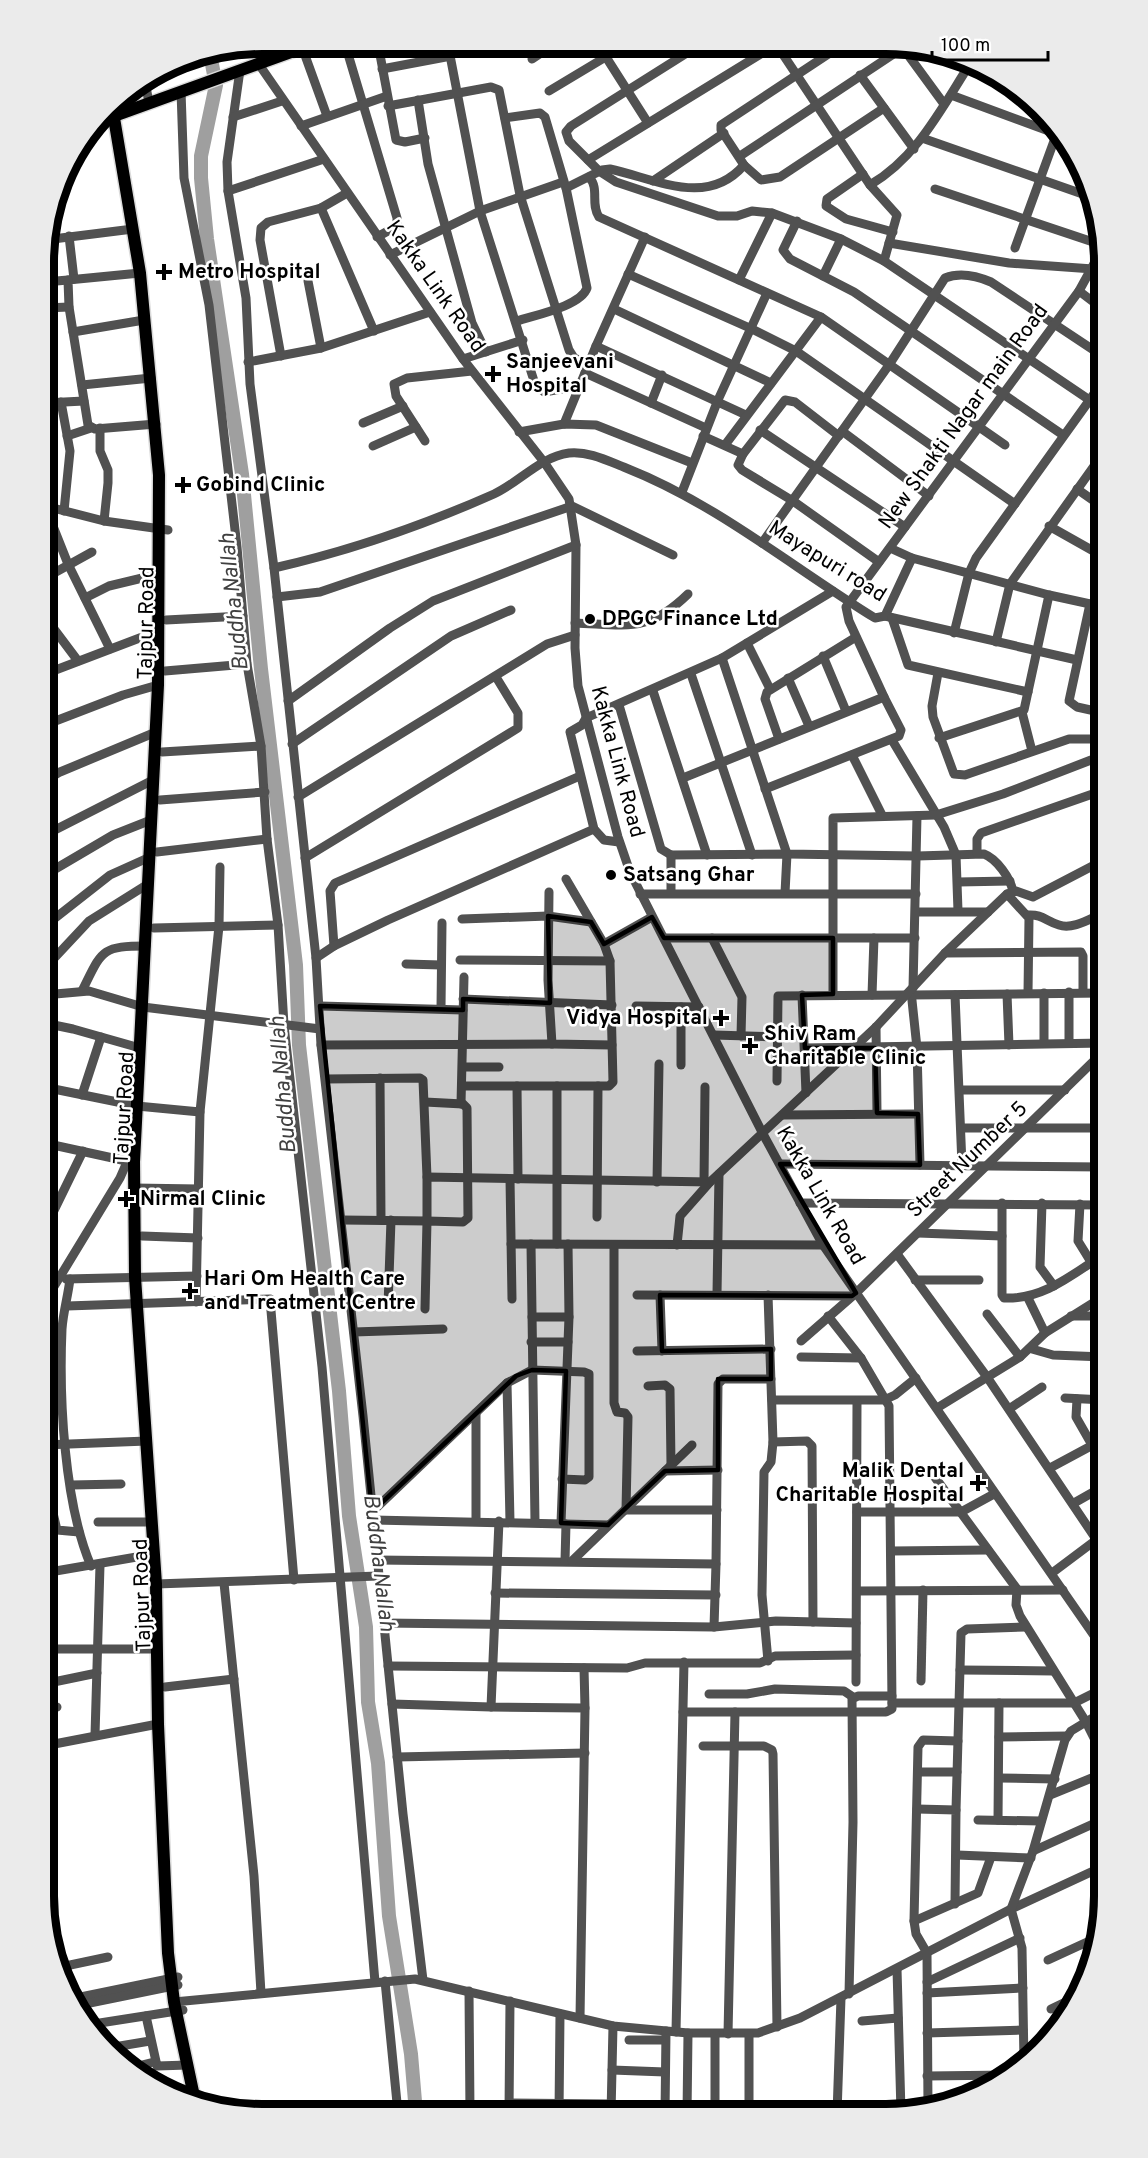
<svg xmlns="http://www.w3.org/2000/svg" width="1148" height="2158" viewBox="0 0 1148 2158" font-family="Overpass,sans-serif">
<rect width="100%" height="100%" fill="#fff"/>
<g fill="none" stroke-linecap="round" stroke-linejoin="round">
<path stroke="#9f9f9f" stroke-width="14" d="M210 54 216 85 201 156V178L207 239 242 474 261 669 296 965 299 1045 339 1391 349 1516 366 1627 368 1702 378 1763 389 1916 411 2054 416 2113"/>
<g stroke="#dbdbdb" stroke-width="15">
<g id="major">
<path d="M112 106 140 273 159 475 158 685 134 1162 135 1277 156 1584 158 1724 168 1953 174 2002 195 2101"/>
<path d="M100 121 313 44"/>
</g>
</g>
<g stroke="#dbdbdb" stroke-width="16">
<path id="highway" d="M153 76 217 52"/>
</g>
<g stroke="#515151" stroke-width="9">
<path d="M345 44 397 218V226L377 237"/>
<path d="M378 44 396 140 405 142 425 138"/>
<path d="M448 45 480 211 535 384 544 392 579 386"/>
<path d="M599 46 648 123"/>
<path d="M698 46 571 126 566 132 569 141 599 171 616 182 718 216H737L752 211 772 213 841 239 884 261 1091 401"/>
<path d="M302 47 327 116"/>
<path d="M778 47 870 185 897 215 884 261"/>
<path d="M903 48 944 104"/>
<path d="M532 59 553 45"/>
<path d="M258 63 463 359 544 462 569 499 576 545 575 648 578 686 618 837 630 872 763 1134 823 1245 1104 1650"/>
<path d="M382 69 451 56"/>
<path d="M240 70 227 162 228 191 246 298 250 384 274 568 316 958 321 1045 363 1416 403 1814 423 1980"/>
<path d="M860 75 914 149"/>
<path d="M145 81 149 103"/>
<path d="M181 91 184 178 209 305 237 547 247 664 261 746 267 839 278 925 284 1025 322 1367 375 1982"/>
<path d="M549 91 624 46"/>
<path d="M951 95 1065 137"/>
<path d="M418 100 428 164 472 323 486 352"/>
<path d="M388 106 491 87 499 90 520 195 569 350 574 358 588 364"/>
<path d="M233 117 282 101"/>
<path d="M505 118 540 113 545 117 566 188 587 288C581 306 535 315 517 321"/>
<path d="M301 126 387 96"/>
<path d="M922 138 1094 198"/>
<path d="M740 156 904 47"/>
<path d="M588 160 772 47"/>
<path d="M744 165 761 180 780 177 884 108"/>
<path d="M863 174 827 199 826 206 846 219 893 232"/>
<path d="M589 177C600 189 590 203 599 217L821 317 1005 445"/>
<path d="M653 181 724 133"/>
<path d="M870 185C916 158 940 111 968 67"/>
<path d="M566 188 602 170 610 169C656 179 707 208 744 165L721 130V125L839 47"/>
<path d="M935 189 1102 245"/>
<path d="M228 191 324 159"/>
<path d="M321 208 374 331"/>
<path d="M797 221 783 250 790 259 854 292 1063 435"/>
<path d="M69 236 74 279"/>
<path d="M45 240 133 229"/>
<path d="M889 243 1009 263 1093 269"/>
<path d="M1015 248 1058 130"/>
<path d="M390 255 480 211 563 182"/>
<path d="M140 273 68 280 69 307 88 425 95 429 156 424"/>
<path d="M628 274 752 329 796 351 1015 504"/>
<path d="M823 276 841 239"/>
<path d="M739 280 772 213"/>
<path d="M308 281 321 348"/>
<path d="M45 282 68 280"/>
<path d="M1079 291 1104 310"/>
<path d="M45 308 69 307"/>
<path d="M614 309 771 383"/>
<path d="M73 332 144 320"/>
<path d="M596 346 746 415"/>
<path d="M281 356 260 240 261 228 268 222 321 208 347 193"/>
<path d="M463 359 523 340"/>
<path d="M248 362 321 348 430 312"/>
<path d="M585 373 706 428"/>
<path d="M82 385 151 378"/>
<path d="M61 402 70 451 64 511"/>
<path d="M45 403 84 401"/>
<path d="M651 403 662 375"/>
<path d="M363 423 403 406"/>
<path d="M564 424 596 346 645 237"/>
<path d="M100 428V451L108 470V483L104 521"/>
<path d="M760 430 905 527"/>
<path d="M842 431 929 496"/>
<path d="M519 432 564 424 596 425 692 463"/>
<path d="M67 436 91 428"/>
<path d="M703 436 743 454 738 465 742 470 793 501 879 562"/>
<path d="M425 441 396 396 394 384 407 378 472 371"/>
<path d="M725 445 821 317"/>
<path d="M373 446 416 427"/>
<path d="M743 454 785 400 795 402 839 436"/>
<path d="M1077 489 1104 508"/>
<path d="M682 492 718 400 767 293"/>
<path d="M45 506 68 564 110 649"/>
<path d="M45 506 104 521 168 530"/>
<path d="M1049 526 1104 557"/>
<path d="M762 543 889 365 945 278C960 272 977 276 991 282L1104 357"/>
<path d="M890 548 912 558"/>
<path d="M274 568C349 551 424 525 494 494 520 482 540 457 569 453 589 451 608 461 626 468 717 504 792 567 875 618L885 616 912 558 1049 595 1104 607"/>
<path d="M45 578 92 552"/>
<path d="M277 597 320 592 572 506 673 555"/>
<path d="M85 598 109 586 159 574"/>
<path d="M1090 604 1069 701 1077 707 1104 713"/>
<path d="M885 616 1077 660"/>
<path d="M45 617 78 661"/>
<path d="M892 618 908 665 1028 692"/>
<path d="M166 620 243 616"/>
<path d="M575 623C628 625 648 633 688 594"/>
<path d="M954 633 969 573 976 558 1104 380"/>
<path d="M996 642 1010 584 1104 452"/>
<path d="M747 643 770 689"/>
<path d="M823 656 846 711"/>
<path d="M722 658 787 854 917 856 984 854C997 859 1010 878 1013 891"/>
<path d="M165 671 247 664"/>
<path d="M938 673 932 706 933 717 954 774 965 775 1069 739H1104"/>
<path d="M45 674 158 631"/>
<path d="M691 674 752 855"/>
<path d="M788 678 809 726"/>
<path d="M653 691 707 855"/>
<path d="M288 701 390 628 433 601 576 545"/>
<path d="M619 705 661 849 671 855 787 854 785 893"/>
<path d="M1022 712 1032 751"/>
<path d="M45 725 123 695 158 685"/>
<path d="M939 738 1024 710 1049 595"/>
<path d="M779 739 765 699 767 692 856 637"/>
<path d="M892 740 944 827 956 855 958 911"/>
<path d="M292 744 451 636 511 610"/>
<path d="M162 752 261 746"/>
<path d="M852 755 882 815"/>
<path d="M683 778 884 697 849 621 846 607 1079 291 1102 249"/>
<path d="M45 781 60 772 156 732"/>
<path d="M765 789 899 736 901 730 884 697"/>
<path d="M298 797 547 644 575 635"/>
<path d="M160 800 265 792"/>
<path d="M45 835 153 780"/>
<path d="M619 842 604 840 594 829 570 732 582 725 586 718 722 658 833 591"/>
<path d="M157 852 267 839"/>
<path d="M977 853V839L981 833 1104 790"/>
<path d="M305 858 518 728V713L496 677"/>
<path d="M1099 862 1104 876"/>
<path d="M45 875 113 835 151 820"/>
<path d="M958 882 1010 881"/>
<path d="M549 892 548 980 552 1044 612 1045"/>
<path d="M671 893V855"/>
<path d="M640 894H916"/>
<path d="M1007 894 1029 918 1028 993"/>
<path d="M916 912H988"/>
<path d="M1028 915C1042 914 1046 921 1059 925 1073 930 1091 918 1104 913"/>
<path d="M462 919 548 916 591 922"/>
<path d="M45 926 110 875 150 857"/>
<path d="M154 928 278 925"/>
<path d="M664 938H915"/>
<path d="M712 938 742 997 741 1036"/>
<path d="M604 944 652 917"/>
<path d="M334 946 330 891 335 883 580 776"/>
<path d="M945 953 1081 952 1083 956V992"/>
<path d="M316 958 334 946 388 920 594 829"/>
<path d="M460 960 610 961"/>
<path d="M406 964 441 965"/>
<path d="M45 968 89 921 148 884"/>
<path d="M913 988 917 816"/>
<path d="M82 991C102 951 100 946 146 946"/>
<path d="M911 991 917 1048 920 1165"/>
<path d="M833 994V818L936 815 1003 794 1091 760"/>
<path d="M1007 994 1009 1045"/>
<path d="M44 995 89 991 143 1007 320 1029"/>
<path d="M802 995 806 1093"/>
<path d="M872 995 874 938"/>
<path d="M911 995 1104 993"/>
<path d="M955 995 962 1165"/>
<path d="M463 999 612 1005"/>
<path d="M320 1006 463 1010"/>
<path d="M636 1006 699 1007"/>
<path d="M681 1007V1065"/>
<path d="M441 1008 442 923"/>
<path d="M44 1023 73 1029 140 1048"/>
<path d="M876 1027 877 1113"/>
<path d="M714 1035 776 1037"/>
<path d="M1044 1043V993"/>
<path d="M1069 1043V992"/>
<path d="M321 1045 552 1044"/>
<path d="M805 1048 1104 1043"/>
<path d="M1101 1054 1103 1128"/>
<path d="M463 1067H499"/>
<path d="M380 1078 381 1220"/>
<path d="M326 1079 420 1078 423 1080 427 1177"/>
<path d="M777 1081 778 996 906 995"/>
<path d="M463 1086H517"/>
<path d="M557 1086V1244"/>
<path d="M44 1087 137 1106 200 1112"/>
<path d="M960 1090H1065"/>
<path d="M82 1095 101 1037"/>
<path d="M425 1102 463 1104 467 1108 468 1218 463 1222 427 1221 425 1309"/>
<path d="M461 1104 464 977"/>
<path d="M783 1115 918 1114"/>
<path d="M963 1128H1104"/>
<path d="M44 1143 131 1162"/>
<path d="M780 1164 1104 1167"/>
<path d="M510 1179 512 1299"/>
<path d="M518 1179 517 1086H609L613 1082 610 961 604 944 566 879"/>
<path d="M657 1182 659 1064"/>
<path d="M704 1182 705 1087"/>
<path d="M134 1188 199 1189"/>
<path d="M800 1203 1104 1205"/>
<path d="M1002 1203V1295L1004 1298C1043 1300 1073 1274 1104 1254"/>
<path d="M1042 1203 1040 1267 1054 1286"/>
<path d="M1080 1204 1078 1241 1104 1283"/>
<path d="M597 1217 598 1086"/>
<path d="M342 1220 427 1221V1177L710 1182"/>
<path d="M44 1231 83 1151"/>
<path d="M918 1233 1002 1236"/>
<path d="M142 1236 198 1238"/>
<path d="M511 1244 823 1245"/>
<path d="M531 1244 535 1522"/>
<path d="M677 1245 680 1216 710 1182 876 1027 945 953 1007 894 1016 891 1033 897 1104 860"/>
<path d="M614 1246V1403L617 1412 625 1413 628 1417 626 1510H717"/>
<path d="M897 1254 987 1377 1104 1551"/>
<path d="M66 1279 197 1276"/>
<path d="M70 1279C68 1296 63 1313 62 1329 59 1398 64 1503 91 1566"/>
<path d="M915 1280H979"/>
<path d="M717 1294 719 1174"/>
<path d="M637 1295 852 1296"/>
<path d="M660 1295 662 1351"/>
<path d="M1028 1298 1045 1333"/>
<path d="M196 1302 200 1112 219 926 220 867"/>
<path d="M44 1303 120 1178 127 1162"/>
<path d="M67 1306 270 1299 294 1580"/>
<path d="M388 1306 391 1220"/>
<path d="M987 1314 1020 1357"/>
<path d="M828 1316 861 1358 889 1406 892 1703"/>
<path d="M1071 1316H1104"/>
<path d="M532 1317H569"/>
<path d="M354 1332 443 1329"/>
<path d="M801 1341 856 1293 1104 1051"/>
<path d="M531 1342H568"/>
<path d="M1032 1349 1053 1355 1104 1357"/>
<path d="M637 1351 771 1349"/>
<path d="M801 1357 861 1358"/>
<path d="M507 1383 510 1522"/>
<path d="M648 1386 665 1385 670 1389 671 1465"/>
<path d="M1065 1398 1104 1400"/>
<path d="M1077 1399 1076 1417 1092 1445"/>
<path d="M772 1400H884L895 1395 916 1378"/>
<path d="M937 1408 1020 1357 1045 1333 1104 1296"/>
<path d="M1009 1409 1042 1387"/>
<path d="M773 1442 807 1441 812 1446 813 1622"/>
<path d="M44 1445 147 1441"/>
<path d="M1050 1468 1104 1439"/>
<path d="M665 1471 718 1470"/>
<path d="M44 1475 57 1530 79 1532"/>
<path d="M934 1476 1017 1589 1016 1605 1020 1616 1086 1722 1104 1758"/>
<path d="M71 1485 121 1484"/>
<path d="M1074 1503 1104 1486"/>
<path d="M372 1512 507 1383 532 1370 584 1372 589 1374V1477L585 1480 562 1479"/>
<path d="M857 1512H961L994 1494"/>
<path d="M373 1520 608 1525"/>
<path d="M476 1520V1413"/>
<path d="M499 1521 491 1707 585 1708 580 2018"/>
<path d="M98 1522H152"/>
<path d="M561 1523 569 1317 568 1244"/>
<path d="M891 1551 988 1550"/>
<path d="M376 1560 716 1564 718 1384 723 1379H771"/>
<path d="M565 1561 566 1524"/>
<path d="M572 1561 692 1445"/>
<path d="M44 1573 154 1554"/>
<path d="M1052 1573 1104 1534"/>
<path d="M224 1583 254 1876 261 1993"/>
<path d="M156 1584 378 1576"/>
<path d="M857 1591 1063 1590"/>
<path d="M495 1593 716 1595"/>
<path d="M384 1623 714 1627 716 1564"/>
<path d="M714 1627 776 1621 856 1623"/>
<path d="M44 1649H157"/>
<path d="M768 1661 762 1595 764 1472 771 1462 773 1442 768 1295"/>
<path d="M388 1666 627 1668 645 1663H760L775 1656 856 1655"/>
<path d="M584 1668 585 1708"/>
<path d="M960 1670 1053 1671"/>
<path d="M921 1681 923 1590"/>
<path d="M856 1682 857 1401"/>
<path d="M44 1684 97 1673"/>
<path d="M165 1687 234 1679"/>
<path d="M709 1694H747L775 1689 844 1691 853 1697"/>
<path d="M392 1704 491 1707"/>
<path d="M44 1710 57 1707"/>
<path d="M683 1712H886L892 1709V1703H1074L1104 1688"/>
<path d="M95 1735 100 1565"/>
<path d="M999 1737 1067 1736"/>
<path d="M44 1746 158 1724"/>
<path d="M703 1746H764L772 1750 773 1754 777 2027"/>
<path d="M397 1757 585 1753"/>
<path d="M918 1772H957"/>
<path d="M999 1778 1055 1779"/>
<path d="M1050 1795 1104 1773"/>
<path d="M917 1809 956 1810 955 1904"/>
<path d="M956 1810 961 1633 967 1629 1026 1627"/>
<path d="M978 1820 1041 1821"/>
<path d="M998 1820 999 1703"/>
<path d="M1033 1851 1104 1819"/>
<path d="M957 1855 1031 1858"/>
<path d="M914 1921 978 1893 991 1857"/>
<path d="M1048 1960 1098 1937"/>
<path d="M56 1968 108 1957"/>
<path d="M897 1969 901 2112"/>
<path d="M385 1981 398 2113"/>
<path d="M927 1982 1020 1938"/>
<path d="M469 1991 470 2113"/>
<path d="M927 1993 1023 1988"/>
<path d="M849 1994 853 1822 852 1699 858 1696H892"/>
<path d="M71 1999 178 1977"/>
<path d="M174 2002 415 1979 613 2026 688 2033H758L800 2018 1011 1909 1104 1866"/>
<path d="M75 2006 178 1985"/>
<path d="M1051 2009 1078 1996"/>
<path d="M146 2016 157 2066 188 2065"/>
<path d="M862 2021 898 2018"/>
<path d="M87 2025 183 2010"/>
<path d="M676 2032 684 1662"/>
<path d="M927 2033 1023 2030"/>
<path d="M715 2034V2114"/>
<path d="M728 2034 735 1712"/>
<path d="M749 2034V2114"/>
<path d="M629 2040H665"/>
<path d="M108 2048 150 2041"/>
<path d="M1024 2062 1022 1948 1011 1909 1033 1851 1065 1740 1071 1731 1104 1711"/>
<path d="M130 2068 154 2062"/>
<path d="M612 2070 665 2072"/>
<path d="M927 2076 1010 2075"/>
<path d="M510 2103 611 2104"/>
<path d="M928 2108 927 1953 916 1934 914 1921 918 1747 923 1740 958 1741"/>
<path d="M509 2113 510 2001"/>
<path d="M611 2113 665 2112"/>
<path d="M559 2114 560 2014"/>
<path d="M611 2114 613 2026"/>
<path d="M665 2114 666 2031"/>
<path d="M687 2114 688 2033"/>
<path d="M837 2114 841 1998"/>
</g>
<use href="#major" stroke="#000" stroke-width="12"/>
<use href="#highway" stroke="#000" stroke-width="14"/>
</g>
<path fill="#000" fill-opacity="0.2" stroke="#000" stroke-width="4.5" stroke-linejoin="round" d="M548 916 591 922 604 944 652 917 664 938H833V994L802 995 805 1048H875L877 1113 918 1114 920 1165 780 1164 856 1293 852 1296 660 1295 662 1351 771 1349V1379H718V1470L665 1471 608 1525 561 1523 566 1371 532 1370 516 1376 372 1512 320 1006 463 1010V999L550 1003Z"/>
<g fill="#000" stroke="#fff" stroke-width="2">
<path d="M161 263h6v6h6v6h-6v6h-6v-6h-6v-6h6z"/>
<path d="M490 365h6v6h6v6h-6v6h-6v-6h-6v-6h6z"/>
<path d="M180 476h6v6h6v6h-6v6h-6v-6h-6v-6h6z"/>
<circle cx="590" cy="619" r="6"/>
<circle cx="611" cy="875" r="6"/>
<path d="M718 1009h6v6h6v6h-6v6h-6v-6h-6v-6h6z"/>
<path d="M747 1037h6v6h6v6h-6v6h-6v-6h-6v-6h6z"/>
<path d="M123 1190h6v6h6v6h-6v6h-6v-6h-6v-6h6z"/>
<path d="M187 1282h6v6h6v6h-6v6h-6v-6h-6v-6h6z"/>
<path d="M975 1474h6v6h6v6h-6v6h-6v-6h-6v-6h6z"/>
</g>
<g text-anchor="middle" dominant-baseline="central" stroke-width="5" stroke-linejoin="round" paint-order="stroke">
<g font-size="21" font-weight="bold" fill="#000" stroke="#fff" text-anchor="start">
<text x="178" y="272">Metro Hospital</text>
<text x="506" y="362">Sanjeevani<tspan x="506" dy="24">Hospital</tspan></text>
<text x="196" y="485">Gobind Clinic</text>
<text x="602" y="619">DPGC Finance Ltd</text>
<text x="623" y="875">Satsang Ghar</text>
<text x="708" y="1018" text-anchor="end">Vidya Hospital</text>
<text x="764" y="1034">Shiv Ram<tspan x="764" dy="24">Charitable Clinic</tspan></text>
<text x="140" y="1199">Nirmal Clinic</text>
<text x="204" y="1279">Hari Om Health Care<tspan x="204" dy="24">and Treatment Centre</tspan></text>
<text x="964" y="1471" text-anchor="end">Malik Dental<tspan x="964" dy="24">Charitable Hospital</tspan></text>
</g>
<g font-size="21" fill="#000" stroke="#fff">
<text transform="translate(435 287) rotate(55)">Kakka Link Road</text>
<text transform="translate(964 417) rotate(-54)">New Shakti Nagar main Road</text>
<text transform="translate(827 562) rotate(32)">Mayapuri road</text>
<text transform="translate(147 623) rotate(-89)">Tajpur Road</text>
<text transform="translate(617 762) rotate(75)">Kakka Link Road</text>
<text transform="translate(125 1108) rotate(-87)">Tajpur Road</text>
<text transform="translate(968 1160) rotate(-44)">Street Number 5</text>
<text transform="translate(820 1196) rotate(60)">Kakka Link Road</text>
<text transform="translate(143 1595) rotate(-92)">Tajpur Road</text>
</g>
<g font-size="22" font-style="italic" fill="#404040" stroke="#fff">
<text transform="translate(235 602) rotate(-96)">Buddha Nallah</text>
<text transform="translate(284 1085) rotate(-95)">Buddha Nallah</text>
<text transform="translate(378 1563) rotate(83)">Buddha Nallah</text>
</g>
</g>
<path d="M0 0H1148V2158H0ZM262 54H886A208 208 0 0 1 1094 262V1896A208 208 0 0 1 886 2104H262A208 208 0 0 1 54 1896V262A208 208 0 0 1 262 54Z" fill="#ebebeb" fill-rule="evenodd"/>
<path fill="none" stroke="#000" stroke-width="8" d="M262 54H886A208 208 0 0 1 1094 262V1896A208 208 0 0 1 886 2104H262A208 208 0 0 1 54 1896V262A208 208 0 0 1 262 54Z"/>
<path d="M932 51v9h116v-9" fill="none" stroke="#000000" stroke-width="3"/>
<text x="941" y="51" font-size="18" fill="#000000" stroke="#ffffff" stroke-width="4.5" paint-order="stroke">100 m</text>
</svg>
